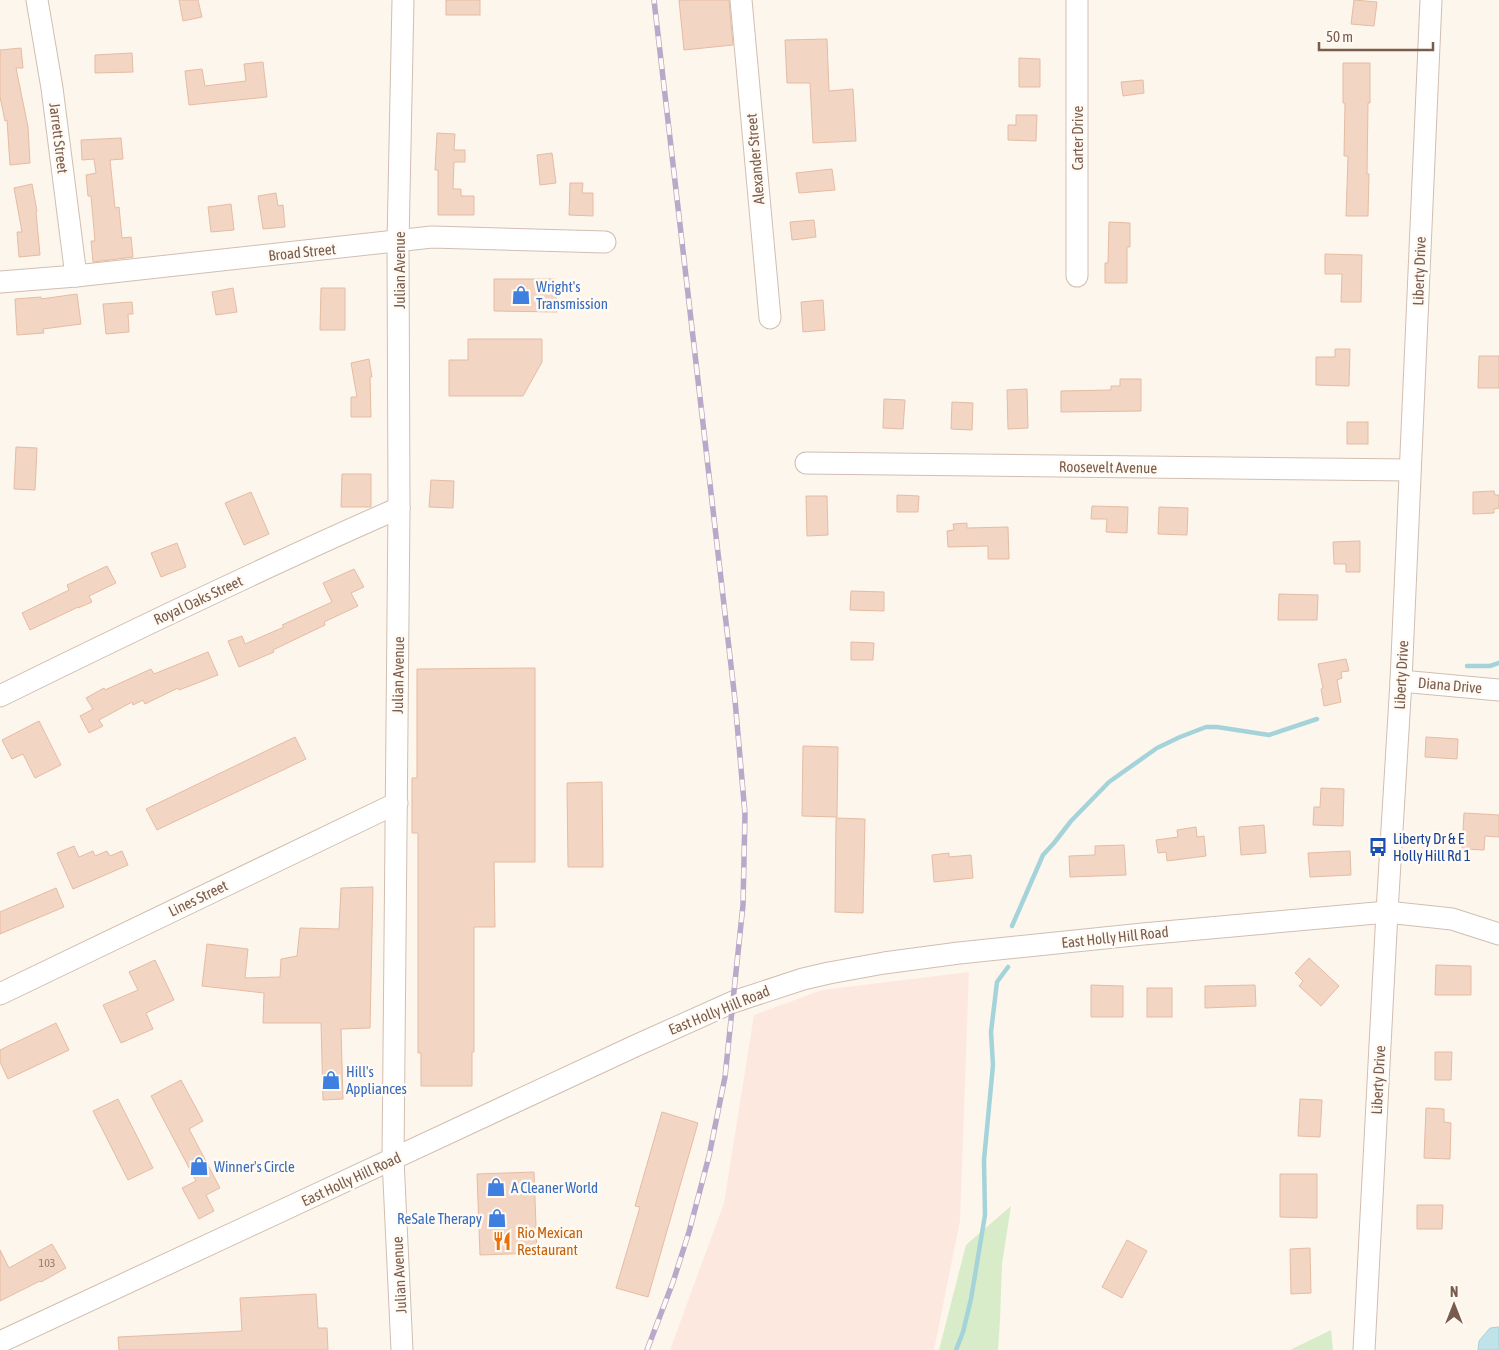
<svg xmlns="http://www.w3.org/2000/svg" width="1499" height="1350" viewBox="0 0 1499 1350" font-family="'Asap Condensed',sans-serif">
<rect width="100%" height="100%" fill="#fdf6ec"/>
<path fill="#fde8e0" d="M969 972 960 1221 934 1350H670L724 1203 754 1015 822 990Z"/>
<g fill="#d8ecc9">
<path d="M1011 1206 1002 1264 1000 1320 998 1350H939L966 1245Z"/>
<path d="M1331 1330 1333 1350H1290Z"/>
</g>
<path fill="#bfe3e8" stroke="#a5d3da" d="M1499 1327V1350H1478L1479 1341 1490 1328Z"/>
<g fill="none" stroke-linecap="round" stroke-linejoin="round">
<g stroke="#a5d3da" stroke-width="4.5">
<path d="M1467 666H1490L1499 663"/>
<path d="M1012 926 1043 855 1054 843 1071 821 1109 782 1157 748 1180 737 1206 727H1217L1269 735 1317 719"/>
<path d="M956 1350 963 1332 971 1299 985 1215 984 1160 993 1065 991 1032 997 982 1008 967"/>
</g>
</g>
<g fill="#f3d5c3" stroke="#e6bba3">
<path d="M179 0H198L202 17 183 21Z"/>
<rect x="446" y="0" width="34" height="15"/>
<path d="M679 0H729L733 45 684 50Z"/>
<path d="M1354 0 1377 2 1374 26 1351 24Z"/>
<path d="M827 39 829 91 853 89 856 141 813 143 810 83H787L785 40Z"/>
<path d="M21 48 23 68H16L28 127 30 163 10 165 7 120 5 121 0 97V50Z"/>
<path d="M132 53 133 72 95 73V55Z"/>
<path d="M1019 58 1040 59V87H1019Z"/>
<path d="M263 62 267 97 189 105 185 71 202 69 205 86 246 81 244 64Z"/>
<path d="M1343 63H1370V103H1368L1367 174H1369L1368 216H1346L1348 156H1344L1345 103H1343Z"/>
<path d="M1143 80 1144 93 1123 96 1121 82Z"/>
<path d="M1016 115H1037L1036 141 1008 140V125H1016Z"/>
<path d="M437 133 455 134 454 150H465V162H454L453 189H461V196H474V215H438V170H435Z"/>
<path d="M121 138 123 159 110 160 115 208 119 207 122 238 131 237 133 257 93 262 91 241H95L91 196H88L86 175 96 173 94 159 82 160 81 140Z"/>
<path d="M552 153 556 183 540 185 537 155Z"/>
<path d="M832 169 835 190 799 193 796 173Z"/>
<path d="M570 183H583L582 193H593V216L569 215Z"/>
<path d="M32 184 37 211 36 212 40 255 19 257 17 232H22L14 188Z"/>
<path d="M276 193 278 206 283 205 285 227 263 229 258 196Z"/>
<path d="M231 204 234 230 211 232 208 207Z"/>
<path d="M814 220 816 237 792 240 790 222Z"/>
<path d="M1109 222 1130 223V247H1127V283H1105V263H1108Z"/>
<path d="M1325 254 1362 255 1361 302H1341L1342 274H1325Z"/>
<path d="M494 279H555L557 312 494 311Z"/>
<path d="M233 288 237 312 216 315 212 292Z"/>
<path d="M321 288H345V330H320Z"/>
<path d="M77 294 81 324 43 329 44 333 17 335 15 299 41 297V299Z"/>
<path d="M823 300 825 330 803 332 801 302Z"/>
<path d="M132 302 133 314H128L129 332 106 334 103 304Z"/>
<path d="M468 339H542V362L523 396H449V360H468Z"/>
<path d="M1335 349H1350L1349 386 1316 385V357H1335Z"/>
<path d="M1479 356H1499V388H1478Z"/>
<path d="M369 359 372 377H370L371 417H351V397H357L351 363Z"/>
<path d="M1120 379H1141V411L1061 412V391L1111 390V386H1120Z"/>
<path d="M1027 389 1028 428 1008 429 1007 390Z"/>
<path d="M884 399 905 400 903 429 883 428Z"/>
<path d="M952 402 973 403 972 430 951 429Z"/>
<rect x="1347" y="422" width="21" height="22"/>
<path d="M16 447 37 448 35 490 14 489Z"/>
<path d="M342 474H371V507H341Z"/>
<path d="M431 480 454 481 453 508 429 507Z"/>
<path d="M1494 491 1495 495H1499V508L1494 509V513L1473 514V492Z"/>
<path d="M251 492 269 534 244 545 225 503Z"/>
<path d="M897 495 919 496 918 512H897Z"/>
<path d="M806 496H827L828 535 807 536Z"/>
<path d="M1092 506 1128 507 1127 533 1106 532 1107 519H1091Z"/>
<path d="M1159 507 1188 508 1187 535 1158 534Z"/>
<path d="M967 523V528L1008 527 1009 559H988V546L948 547 947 531 954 530 953 524Z"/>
<path d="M1360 541V572H1346V564H1334L1333 542Z"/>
<path d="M177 543 186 567 161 577 151 553Z"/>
<path d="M107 566 116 583 89 596 92 602 78 608V607L30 630 22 613 69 590 67 585Z"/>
<path d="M354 569 364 587 351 593 358 606 324 622 325 625 273 650 274 652 239 667 228 641 242 636 245 644 284 627 282 625 332 602 323 583Z"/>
<path d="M851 591 884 592V611L850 610Z"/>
<path d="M1279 594 1318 595 1317 620H1278Z"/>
<path d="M851 642 874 643 873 660H851Z"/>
<path d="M208 652 218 675 179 690 178 688 145 704 143 700 133 705 132 702 99 720 103 726 89 733 80 716 93 709 86 698 104 688 105 690 151 669 154 674Z"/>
<path d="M1346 659 1349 671 1341 672 1342 678 1337 680 1341 702 1324 706 1321 689 1323 688 1318 664Z"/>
<path d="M535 668V862H494L495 927H474V1052H472V1086H421V1053H418V833H412V778H417V669Z"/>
<path d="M39 721 61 765 35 778 23 754 12 759 2 740Z"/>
<path d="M295 737 306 759 157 830 146 809Z"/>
<path d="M1426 737 1458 739 1457 759 1425 757Z"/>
<path d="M803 746 838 747 837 817 802 816Z"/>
<path d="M602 782 603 867H568L567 783Z"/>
<path d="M1321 788 1344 789 1343 826 1313 825 1314 807H1320Z"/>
<path d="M1464 813 1499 815V837L1485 836 1484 850 1462 849Z"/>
<path d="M836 818 865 819 863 913 835 912Z"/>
<path d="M1264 825 1266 853 1241 855 1239 827Z"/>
<path d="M1196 827 1197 837 1204 836 1206 856 1167 861 1166 852 1158 853 1156 840 1178 837 1177 830Z"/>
<path d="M1124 845 1126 875 1070 877 1069 856 1095 855V846Z"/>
<path d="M74 846 79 857 93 851 95 856 107 851 110 856 122 851 128 865 73 889 57 853Z"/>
<path d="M1350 851 1351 875 1310 877 1308 853Z"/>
<path d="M949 853V857L971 855 973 878 934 882 932 855Z"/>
<path d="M373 887 370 1028 341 1029 343 1099 323 1100 321 1023H263L264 993 202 986 207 944 248 949 245 978 280 977 281 959 297 956 300 928 339 929 341 888Z"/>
<path d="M56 888 64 907 0 934V912Z"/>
<path d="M1309 958 1339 986 1321 1006 1299 986 1303 981 1295 973Z"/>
<path d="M155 960 174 1000 146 1013 153 1029 121 1043 103 1005 138 990 129 972Z"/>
<path d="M1436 965 1471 966V995H1435Z"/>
<path d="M1091 985 1123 986V1017H1091Z"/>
<path d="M1255 985 1256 1006 1205 1008V986Z"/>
<rect x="1147" y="988" width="25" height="29"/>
<path d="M56 1023 69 1050 8 1079 0 1062V1050Z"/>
<path d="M1435 1052H1452L1451 1080H1435Z"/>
<path d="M181 1080 203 1121 189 1129 220 1188 206 1195 214 1211 199 1219 182 1188 196 1181 151 1096Z"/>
<path d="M118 1099 153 1168 128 1180 93 1111Z"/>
<path d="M1300 1099 1322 1100 1320 1137 1298 1136Z"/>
<path d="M1426 1108 1444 1109V1122L1451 1123 1450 1159 1424 1158Z"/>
<path d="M662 1112 698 1123 648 1297 616 1288 640 1207 635 1206Z"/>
<path d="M534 1172 537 1253 480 1255 477 1174Z"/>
<path d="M1280 1174H1317V1218L1280 1217Z"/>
<path d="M1417 1205H1443L1442 1229H1417Z"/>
<path d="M1127 1240 1147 1251 1122 1298 1102 1287Z"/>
<path d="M52 1244 66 1268 41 1282 40 1281 0 1301V1250L9 1268Z"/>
<path d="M1310 1248 1311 1293 1291 1294 1290 1249Z"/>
<path d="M316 1294 318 1328H327L328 1350H119L118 1337 242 1331 240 1298Z"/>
</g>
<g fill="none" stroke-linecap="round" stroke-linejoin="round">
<g stroke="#d1beb0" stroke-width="23">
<g id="minor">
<path d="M37 0 52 88 76 276"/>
<path d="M741 0 770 318"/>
<path d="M1077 0V276"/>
<path d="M0 282 76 276 432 237 605 242"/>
<path d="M806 463 1410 470"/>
<path d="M1401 681 1499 690"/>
<path d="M0 696C132 631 264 567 399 508"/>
<path d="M0 994 397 803"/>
<path d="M0 1342 635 1046 733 1002 803 979 829 973 884 963 959 953 1143 934 1387 912 1452 919 1499 934"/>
<path d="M402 1350 393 1159 399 508 398 242 403 0"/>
<path d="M1364 1350 1387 912 1401 681 1431 0"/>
</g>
</g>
<use href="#minor" stroke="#fff" stroke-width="21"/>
<g stroke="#b9a8c9" stroke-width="5.5">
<path id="rail" d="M647 1350 673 1282 689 1232 709 1156 725 1077 743 905 745 814 735 700 654 0"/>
</g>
<use href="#rail" stroke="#fffaf3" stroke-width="4" stroke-dasharray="11" stroke-linecap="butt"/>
</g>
<defs>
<g id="shop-bare" transform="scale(1.5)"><path d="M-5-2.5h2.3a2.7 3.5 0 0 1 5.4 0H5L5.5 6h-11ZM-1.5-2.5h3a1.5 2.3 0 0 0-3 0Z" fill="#3f7fe0" stroke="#fffaf3" stroke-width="2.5" paint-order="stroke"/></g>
<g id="bus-bare" transform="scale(1.5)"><path d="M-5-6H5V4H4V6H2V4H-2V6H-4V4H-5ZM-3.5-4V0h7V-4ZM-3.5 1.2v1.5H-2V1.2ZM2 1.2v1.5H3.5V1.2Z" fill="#1a4fb4" stroke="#fffaf3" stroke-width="2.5" paint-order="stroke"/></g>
<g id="restaurant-bare" transform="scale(1.5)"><path d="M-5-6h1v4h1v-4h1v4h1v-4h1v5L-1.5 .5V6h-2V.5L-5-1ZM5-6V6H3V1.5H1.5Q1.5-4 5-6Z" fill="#e8710a" stroke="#fffaf3" stroke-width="2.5" paint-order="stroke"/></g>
</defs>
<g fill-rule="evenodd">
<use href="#shop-bare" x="521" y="295"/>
<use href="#bus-bare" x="1378" y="847"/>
<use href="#shop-bare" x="331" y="1080"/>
<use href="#shop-bare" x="199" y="1166"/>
<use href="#shop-bare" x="496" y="1187"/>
<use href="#shop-bare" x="497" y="1218"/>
<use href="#restaurant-bare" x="502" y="1241"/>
</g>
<g text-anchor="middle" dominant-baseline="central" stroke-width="5" stroke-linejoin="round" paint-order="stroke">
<g font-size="12" fill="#987a6a">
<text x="47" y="1263">103</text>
</g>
<g font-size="15" fill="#7a5c4d" stroke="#fffaf3">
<text transform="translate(59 138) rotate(83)">Jarrett Street</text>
<text transform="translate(1077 138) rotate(-90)">Carter Drive</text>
<text transform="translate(755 159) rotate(-95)">Alexander Street</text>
<text transform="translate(302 252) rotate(-6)">Broad Street</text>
<text transform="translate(399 270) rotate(-90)">Julian Avenue</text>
<text transform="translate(1419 271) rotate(-88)">Liberty Drive</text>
<text transform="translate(1108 467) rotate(1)">Roosevelt Avenue</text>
<text transform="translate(198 600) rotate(-25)">Royal Oaks Street</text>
<text transform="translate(398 675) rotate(-89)">Julian Avenue</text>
<text transform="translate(1401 675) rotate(-87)">Liberty Drive</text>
<text transform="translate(1450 685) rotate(5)">Diana Drive</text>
<text transform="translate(198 898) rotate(-26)">Lines Street</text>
<text transform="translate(1115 937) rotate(-6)">East Holly Hill Road</text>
<text transform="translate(719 1010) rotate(-22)">East Holly Hill Road</text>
<text transform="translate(1378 1080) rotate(-87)">Liberty Drive</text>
<text transform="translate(351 1179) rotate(-25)">East Holly Hill Road</text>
<text transform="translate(399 1275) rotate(-93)">Julian Avenue</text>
</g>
<g font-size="15" fill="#366cbe" stroke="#fffaf3" text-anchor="start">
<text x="536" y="286">Wright's<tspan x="536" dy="17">Transmission</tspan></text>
<text x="346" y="1071">Hill's<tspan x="346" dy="17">Appliances</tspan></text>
<text x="214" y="1166">Winner's Circle</text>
<text x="511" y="1187">A Cleaner World</text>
<text x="482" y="1218" text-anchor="end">ReSale Therapy</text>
</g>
<g font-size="15" fill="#164399" stroke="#fffaf3" text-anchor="start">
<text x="1393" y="838">Liberty Dr &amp; E<tspan x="1393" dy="17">Holly Hill Rd 1</tspan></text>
</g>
<g font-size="15" fill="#c56008" stroke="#fffaf3" text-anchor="start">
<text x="517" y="1232">Rio Mexican<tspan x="517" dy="17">Restaurant</tspan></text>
</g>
</g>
<g transform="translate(1454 1305)" stroke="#fffaf3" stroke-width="4" paint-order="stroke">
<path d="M0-4L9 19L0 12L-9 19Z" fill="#7a5c4d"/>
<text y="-8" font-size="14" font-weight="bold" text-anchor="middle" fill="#7a5c4d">N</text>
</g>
<path d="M1319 42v8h114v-8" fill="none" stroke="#7a5c4d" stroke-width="2.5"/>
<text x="1326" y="42" font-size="15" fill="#7a5c4d" stroke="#fffaf3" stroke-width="4" paint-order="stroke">50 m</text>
</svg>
